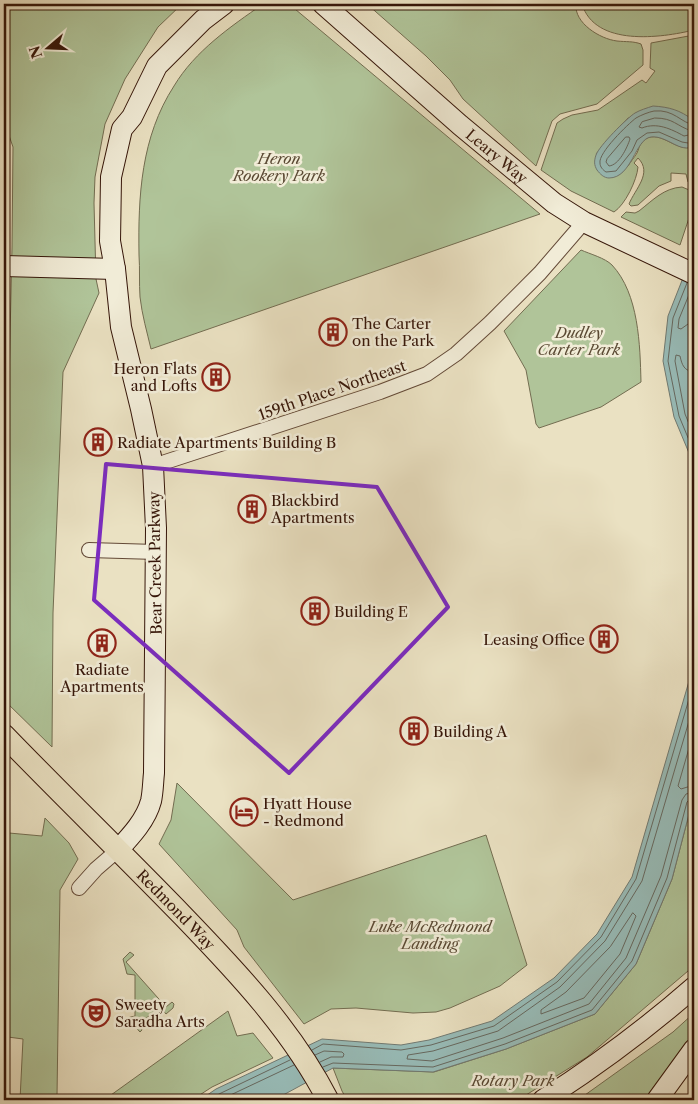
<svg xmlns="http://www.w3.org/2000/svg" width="698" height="1104" viewBox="0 0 698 1104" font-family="'Libre Caslon Text',serif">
<rect width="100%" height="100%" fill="#eae1c2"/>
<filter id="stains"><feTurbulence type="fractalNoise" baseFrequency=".004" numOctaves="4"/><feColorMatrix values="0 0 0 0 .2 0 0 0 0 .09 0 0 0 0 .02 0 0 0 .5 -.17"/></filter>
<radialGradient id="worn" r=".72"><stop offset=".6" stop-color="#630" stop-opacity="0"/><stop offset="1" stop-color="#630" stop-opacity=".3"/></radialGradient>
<g fill="#b0c499" stroke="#736d51">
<path d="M6 4H182L158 27 125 79 105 124 95 177 94 203 96 279 99 293 63 372 53 613 52 747 4 700V611L12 248 13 147 5 124Z"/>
<path d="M263 4 275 6 289 4 540 214 151 349C147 332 142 315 140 297 139 283 140 269 139 255 138 196 141 137 174 86 195 51 230 27 263 4Z"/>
<path d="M367 4H576C574 23 600 39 617 41 626 42 633 41 641 44L643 50V65L597 104 560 114 552 121 536 166 463 99 450 80 426 56Z"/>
<path d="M582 4H694V30C661 38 595 47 582 4Z"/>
<path d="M694 35V122L693 120 628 118 596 154 628 166C631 161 634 158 637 153 639 149 639 145 642 142 658 125 677 155 694 146V184L688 182 686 174 671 173V181L659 186 638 205 631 206 629 204C635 189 653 173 638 158L634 163 638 167C637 180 625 205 614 212L571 191 541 170 557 123 563 119 572 115 598 110 642 80 646 83 655 71 650 68 651 43Z"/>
<path d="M682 187 694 192V203L680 245 621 217 626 212 635 213 639 211C653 200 664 188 682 187Z"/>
<path d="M581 250C590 254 605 258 612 265 639 294 640 345 641 382L601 407 539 428 536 424 526 370 504 331Z"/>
<path d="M177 783 293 900 486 835 527 965 500 986 450 1008 436 1012 413 1013 356 1008 331 1009 304 1024 244 947 237 930 159 844 171 820Z"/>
<path d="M694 795V964L688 971 587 1057 518 1100H347L342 1091 333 1068 434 1072 506 1049 595 1014 636 964 672 879Z"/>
<path d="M45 818 69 843 78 859 60 890 57 1096 62 1100H20L23 1039 8 1037 4 1100V911L9 833 42 836Z"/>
<path d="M130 952 134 955 126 962 166 1007 172 1002 174 1004 173 1008 166 1014 160 1007 139 1024 142 1030 140 1032 127 1018 135 1016V975L127 974 123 959Z"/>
<path d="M228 1011 237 1036 253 1033 273 1058 212 1087 192 1100H104Z"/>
<path d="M694 1013V1033L644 1100H578L673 1032Z"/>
</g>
<g fill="#98bcb8" stroke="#717a72">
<path d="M653 106C669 107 680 110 693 120L694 122V146C680 154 667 135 651 137 635 139 632 178 609 178 604 178 600 174 597 170 594 165 594 161 596 155 599 146 627 118 635 113 640 110 647 108 653 106Z"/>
<path d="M694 250V328L689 343 694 376V465L674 417 663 361 668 316Z"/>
<path d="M694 664V795L672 879 636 964 595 1014 506 1049 433 1072 333 1068 274 1100H200L216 1089 322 1039 401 1045 429 1040 492 1021 554 978 597 934 632 877Z"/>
</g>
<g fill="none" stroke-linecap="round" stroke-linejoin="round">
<g stroke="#676960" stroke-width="1">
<path d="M655 118C674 118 676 126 692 131L693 134 684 136C671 129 657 122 642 128L639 127 642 122Z"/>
<path d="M694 125C681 123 674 109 654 111 649 112 641 115 636 118 628 124 598 153 600 163 600 167 603 170 606 172L616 171 632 151 637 140 647 133 659 132 682 142 688 143 694 142"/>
<path d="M626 137H629L630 139C627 148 619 165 609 166L606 162 607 159Z"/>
<path d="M687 283 673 318 668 361 679 416 694 452"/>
<path d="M693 285 679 319 678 328 681 329 688 324 694 323"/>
<path d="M694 372C684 371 682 365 680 356L676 355 675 361 685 414 694 436"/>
<path d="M694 704 642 881 605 941 560 987 498 1031 433 1051 408 1055 407 1059 432 1061 503 1038 589 1004 626 958 661 876 682 800 686 794 694 792"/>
<path d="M694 731 678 786 681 789 694 785"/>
<path d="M633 913 636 916 620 954 584 998 541 1014V1010L566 992 610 947Z"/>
<path d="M312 1050 323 1044 401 1050 431 1045 494 1026 557 982 601 937 636 879 694 682"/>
<path d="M315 1055 324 1051 342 1052 344 1054 343 1057H331L320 1062"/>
<path d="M323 1067 333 1063 433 1067 505 1044 592 1010 632 961 667 878 687 802 690 799H694"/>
<path d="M209 1100 219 1094 290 1060"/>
<path d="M220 1100 294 1065"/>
</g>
<g stroke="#634937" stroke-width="16">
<g id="street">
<path d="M153 466 380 392 427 374 456 354 490 323 540 273 584 222"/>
<path d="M89 550 156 552"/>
<path d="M79 888 96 869 118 850"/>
</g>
</g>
<g stroke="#361609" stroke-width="22">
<g id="secondary">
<path id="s1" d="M323 4 460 125 554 203 584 222 694 274"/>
<path d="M4 266 115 269"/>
<path d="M118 850C131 836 146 820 151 801 153 792 153 782 154 773L156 528 153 466 141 409 121 327 115 269 110 241 111 177 122 129 132 117 157 66 203 20 224 4"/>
<path d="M543 1100C596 1066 646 1029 694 987"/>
<path d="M657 1100 694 1049"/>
</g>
</g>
<g stroke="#361609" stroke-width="23">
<g id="primary">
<path id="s2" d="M4 735C63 796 124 855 183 916 237 972 292 1030 328 1100"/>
</g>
</g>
<use href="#street" stroke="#f1ecd7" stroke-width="14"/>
<use href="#secondary" stroke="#f1ecd7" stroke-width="20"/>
<use href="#primary" stroke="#eae1c2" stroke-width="21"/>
</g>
<path fill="none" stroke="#7b2cbf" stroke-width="4" stroke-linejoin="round" d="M106 464 377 487 448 607 289 773 94 600Z"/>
<defs>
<g id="building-ring" transform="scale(1.4375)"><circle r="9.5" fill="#f1ecd7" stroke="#8f2418" stroke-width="1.5"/><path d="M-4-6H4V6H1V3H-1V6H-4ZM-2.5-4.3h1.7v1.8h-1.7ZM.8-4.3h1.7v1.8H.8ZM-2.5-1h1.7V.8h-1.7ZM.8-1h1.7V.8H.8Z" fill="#8f2418"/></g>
<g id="hotel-ring" transform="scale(1.4375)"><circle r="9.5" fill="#f1ecd7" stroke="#8f2418" stroke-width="1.5"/><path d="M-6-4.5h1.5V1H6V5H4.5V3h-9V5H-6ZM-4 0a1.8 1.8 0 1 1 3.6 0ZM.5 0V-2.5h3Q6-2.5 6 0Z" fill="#8f2418"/></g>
<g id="theatre-ring" transform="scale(1.4375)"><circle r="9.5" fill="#f1ecd7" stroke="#8f2418" stroke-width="1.5"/><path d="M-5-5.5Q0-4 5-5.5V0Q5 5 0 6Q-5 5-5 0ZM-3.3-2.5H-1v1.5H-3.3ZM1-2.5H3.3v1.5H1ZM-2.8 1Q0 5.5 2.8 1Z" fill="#8f2418"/></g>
</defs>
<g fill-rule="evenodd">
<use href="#building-ring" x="333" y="332"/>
<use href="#building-ring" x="216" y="377"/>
<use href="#building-ring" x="98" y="442"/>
<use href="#building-ring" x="252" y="509"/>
<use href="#building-ring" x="315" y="611"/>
<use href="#building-ring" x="604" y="639"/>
<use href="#building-ring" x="102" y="643"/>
<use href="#building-ring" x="414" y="731"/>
<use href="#hotel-ring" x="244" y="812"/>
<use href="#theatre-ring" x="96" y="1013"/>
</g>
<g text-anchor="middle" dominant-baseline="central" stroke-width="5" stroke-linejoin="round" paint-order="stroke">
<g font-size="15" fill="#361609" stroke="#f1ecd7">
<text stroke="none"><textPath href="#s1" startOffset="231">Leary Way</textPath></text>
<text transform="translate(332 390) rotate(-19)">159th Place Northeast</text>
<text transform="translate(155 563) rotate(-91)">Bear Creek Parkway</text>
<text stroke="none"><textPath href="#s2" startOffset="245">Redmond Way</textPath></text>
</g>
<g font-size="15" font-style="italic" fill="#5b4a34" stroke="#f1ecd7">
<text x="279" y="158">Heron<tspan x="279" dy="17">Rookery Park</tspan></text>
<text x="579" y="332">Dudley<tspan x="579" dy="17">Carter Park</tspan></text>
<text x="430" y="926">Luke McRedmond<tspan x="430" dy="17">Landing</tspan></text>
<text x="513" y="1080">Rotary Park</text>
</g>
<g font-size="15" fill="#361609" stroke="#f1ecd7" text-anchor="start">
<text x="352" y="323">The Carter<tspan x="352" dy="17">on the Park</tspan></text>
<text x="197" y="368" text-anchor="end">Heron Flats<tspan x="197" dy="17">and Lofts</tspan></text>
<text x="117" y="442">Radiate Apartments Building B</text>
<text x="271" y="500">Blackbird<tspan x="271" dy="17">Apartments</tspan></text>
<text x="334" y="611">Building E</text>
<text x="585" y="639" text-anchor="end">Leasing Office</text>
<text x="102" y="669" text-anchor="middle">Radiate<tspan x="102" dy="17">Apartments</tspan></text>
<text x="433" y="731">Building A</text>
<text x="263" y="803">Hyatt House<tspan x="263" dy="17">- Redmond</tspan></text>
<text x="115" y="1004">Sweety<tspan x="115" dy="17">Saradha Arts</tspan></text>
</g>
</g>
<rect width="698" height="1104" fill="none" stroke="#eae1c2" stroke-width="20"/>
<rect x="5" y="5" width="688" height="1094" fill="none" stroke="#361609" stroke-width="2.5"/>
<rect x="10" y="10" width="678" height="1084" fill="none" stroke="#361609"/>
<g transform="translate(48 48) rotate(251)" stroke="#f1ecd7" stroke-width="4" paint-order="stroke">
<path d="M0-4L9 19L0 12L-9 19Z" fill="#361609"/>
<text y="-8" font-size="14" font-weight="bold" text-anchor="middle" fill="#361609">N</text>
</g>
<rect width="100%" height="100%" filter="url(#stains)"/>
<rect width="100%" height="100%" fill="url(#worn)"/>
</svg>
